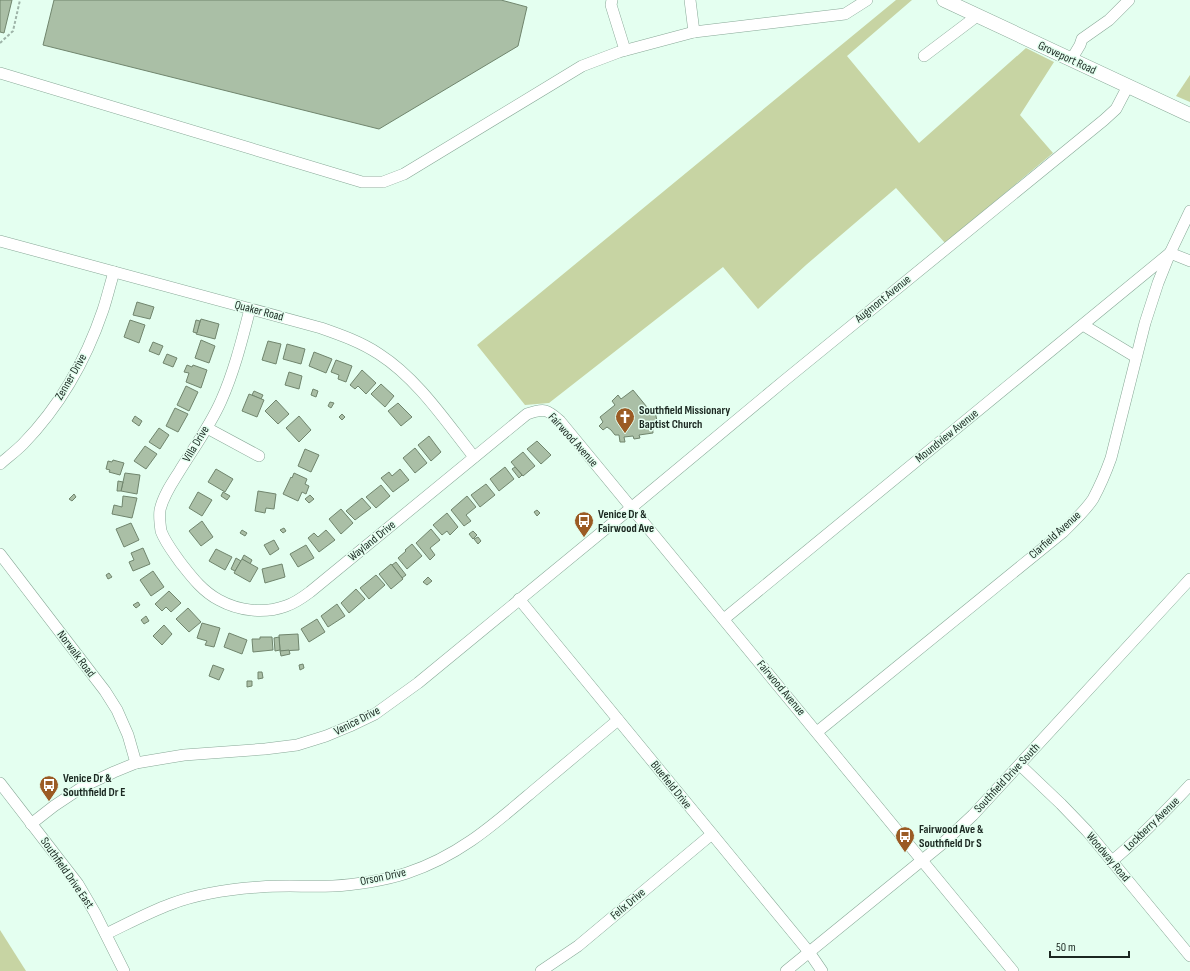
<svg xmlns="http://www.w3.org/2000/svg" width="1190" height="971" viewBox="0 0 1190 971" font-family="'Sofia Sans Condensed',sans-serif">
<rect width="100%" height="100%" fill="#e4fff0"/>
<g fill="#c7d4a3">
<path d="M896 0H912L847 56 919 143 1026 48 1054 62 1020 115 1053 153 945 243 896 188 806 265 758 309 723 267 549 403 525 405 477 345Z"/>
<path d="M1190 75V102L1176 96Z"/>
<path d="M0 930 26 971H0Z"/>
</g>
<g fill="#aabfa6" stroke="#70856d">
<path d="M0 0H12L4 33 0 32Z"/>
<path d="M54 0H501L527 7 518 46 379 129 43 45Z"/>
<path d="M137 302 154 307 150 319 133 315Z"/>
<path d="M201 319 219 324 215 339 196 334Z"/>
<path d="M130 320 145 325 139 343 124 337Z"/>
<path d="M196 320 200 321 197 333 193 332Z"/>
<path d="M201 340 215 346 209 363 195 358Z"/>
<path d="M268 341 281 344 276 364 262 360Z"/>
<path d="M153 342 163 346 159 355 149 351Z"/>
<path d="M287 344 305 349 301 364 283 359Z"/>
<path d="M314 352 332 359 326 373 309 366Z"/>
<path d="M167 354 177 358 173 367 163 363Z"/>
<path d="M336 360 352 366 346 382 338 379 339 375 331 372Z"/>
<path d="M187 365 192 367 193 365 207 370 201 388 186 382 189 373 184 372Z"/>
<path d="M362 370 376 383 366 394 358 386 355 389 350 385Z"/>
<path d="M289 372 302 376 299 389 285 385Z"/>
<path d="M381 384 394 396 385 407 371 394Z"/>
<path d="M186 386 198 392 189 411 177 405Z"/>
<path d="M313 389 318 391 316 397 311 395Z"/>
<path d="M633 390 651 412 655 411 657 421 652 422 653 433 639 435 640 438 634 439 633 436 624 437 625 442H620L619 435H615L611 430 607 427 603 430 599 426 603 422 600 417 615 405 612 401 618 395 621 399Z"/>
<path d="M254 391 263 395 261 399 252 395Z"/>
<path d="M249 394 264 400 257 417 242 411Z"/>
<path d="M276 400 289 414 278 424 265 411Z"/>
<path d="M330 402 334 403 331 408 328 406Z"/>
<path d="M398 403 412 417 401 426 388 411Z"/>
<path d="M175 408 188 414 178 432 166 426Z"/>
<path d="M342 414 345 417 342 420 339 417Z"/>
<path d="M135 416 142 421 139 426 132 421Z"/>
<path d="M299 416 311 430 299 442 286 428Z"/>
<path d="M159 428 169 435 160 449 149 442Z"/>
<path d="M429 436 441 452 431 461 418 445Z"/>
<path d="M537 441 551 455 541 464 527 449Z"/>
<path d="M145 446 157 454 146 469 134 461Z"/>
<path d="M415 448 427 463 415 473 403 458Z"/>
<path d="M305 449 319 455 311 472 298 466Z"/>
<path d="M523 452 535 466 523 476 511 462Z"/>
<path d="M113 460 124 463 120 475 109 472 110 470 106 469 108 461 112 462Z"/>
<path d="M505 467 514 479 499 491 490 479Z"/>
<path d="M515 467 522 475 519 478 512 469Z"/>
<path d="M216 469 233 479 225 492 208 482Z"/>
<path d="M400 469 409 480 393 492 381 478 389 472 392 476Z"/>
<path d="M125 473 140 475 137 494 121 491Z"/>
<path d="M294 473 307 479 305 484 309 486 306 494 302 492 298 501 283 494 291 477 292 478Z"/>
<path d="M118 481 123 482 121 491H117Z"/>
<path d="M486 484 495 495 480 507 471 495Z"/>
<path d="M381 485 390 496 376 508 366 497Z"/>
<path d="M258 491 276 494 274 509 266 508 265 513 255 511Z"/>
<path d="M198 492 212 500 202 516 189 508Z"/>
<path d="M223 492 230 496 227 500 221 496Z"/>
<path d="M74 494 76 497 72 501 69 499Z"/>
<path d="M310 495 314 499 309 503 305 499Z"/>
<path d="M123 496 137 498 132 518 112 514 114 505 122 507Z"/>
<path d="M467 496 476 507 466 515 471 521 464 526 451 510Z"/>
<path d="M362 498 371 508 355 520 346 511Z"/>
<path d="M341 509 353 523 341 534 329 519Z"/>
<path d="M537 510 540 513 537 516 534 512Z"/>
<path d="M447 513 458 527 450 535 447 531 442 535 433 525Z"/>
<path d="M202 521 213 537 201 546 189 531Z"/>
<path d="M131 523 139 540 124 547 116 529Z"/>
<path d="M284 528 286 531 283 533 280 530Z"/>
<path d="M431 529 440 540 430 548 435 555 430 560 416 543Z"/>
<path d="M242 530 247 533 245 536 240 533Z"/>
<path d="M326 530 335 540 319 552 308 538 314 533 318 537Z"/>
<path d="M473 531 477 535 473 539 469 534Z"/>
<path d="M478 537 481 541 478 544 474 539Z"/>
<path d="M274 540 279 549 270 555 264 545Z"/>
<path d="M412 544 422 556 407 569 398 558 406 551 405 550Z"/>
<path d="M306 545 314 558 298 567 290 554Z"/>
<path d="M143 548 150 564 133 571 129 562 134 560 131 553Z"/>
<path d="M216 549 232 557 225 570 209 561Z"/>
<path d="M244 555 252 560 250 564 242 559Z"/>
<path d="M236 558 241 561 235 571 231 569Z"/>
<path d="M242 559 258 568 250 582 234 573Z"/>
<path d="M396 562 406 575 402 578 392 565Z"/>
<path d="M282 564 285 577 265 583 262 569Z"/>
<path d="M391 564 403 579 391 589 379 574Z"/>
<path d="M153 571 164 587 151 596 140 580Z"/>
<path d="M109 573 112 577 108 579 106 575Z"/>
<path d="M376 575 385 585 369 599 360 588Z"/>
<path d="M428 577 432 581 427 585 423 582Z"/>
<path d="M356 589 365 599 349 613 341 603Z"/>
<path d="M169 591 181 603 171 612 166 607 162 611 155 604Z"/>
<path d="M138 602 140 605 136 608 133 605Z"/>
<path d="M337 604 345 616 328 627 321 616Z"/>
<path d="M188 608 201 622 189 632 176 619Z"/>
<path d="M146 616 149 621 144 624 141 620Z"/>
<path d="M317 619 325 632 309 642 301 629Z"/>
<path d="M202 623 220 628 214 647 205 645 207 641 197 638Z"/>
<path d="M164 625 172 634 162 645 153 636Z"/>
<path d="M229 633 247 640 242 654 224 647Z"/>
<path d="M298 634 299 650 280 651 279 635Z"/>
<path d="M260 637H272L273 650 253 652 252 639H260Z"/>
<path d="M279 637 280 650 275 651 274 638Z"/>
<path d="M289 650 290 654 281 656 280 651Z"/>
<path d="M303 664 304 668 300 670 299 665Z"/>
<path d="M213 665 224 669 219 680 209 676Z"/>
<path d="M258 672H262L263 678 258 679Z"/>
<path d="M247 681H252V686L247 687Z"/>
</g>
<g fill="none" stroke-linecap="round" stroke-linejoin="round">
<g stroke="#88a897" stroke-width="12">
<g id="minor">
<path d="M612 0 611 5 625 50"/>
<path d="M690 0 694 32"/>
<path d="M924 56 977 16"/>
<path d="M1071 60 1080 45 1082 39 1109 20 1129 0"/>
<path d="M0 73 362 182H383L404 174 582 66 619 52 694 32 845 14 867 0"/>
<path d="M0 241 321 328C341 335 361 342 379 354 418 379 446 422 474 457"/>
<path d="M250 309C242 340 234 372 221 401 210 426 193 449 179 472 172 483 163 496 160 510 159 516 160 524 161 531 165 542 173 552 180 562 191 576 202 591 219 600 239 611 264 614 286 606 295 603 302 598 310 592L527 414C544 408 547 409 560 421L1013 971"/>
<path d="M1083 325 1136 357"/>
<path d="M207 428 259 456"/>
<path d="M0 464C8 457 16 451 23 444 60 406 86 360 103 310 107 298 110 285 114 272"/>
<path d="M0 554 105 691 117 710 128 735 136 763"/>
<path d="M519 599 809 952 822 971"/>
<path d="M724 619 1170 253 1190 261"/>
<path d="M817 732 1063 532C1073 522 1085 511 1093 499 1100 486 1106 472 1111 458L1145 323 1158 283 1170 253 1190 211"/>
<path d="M1020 765 1061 804 1087 831 1190 956"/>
<path d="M0 783 78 884 95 913 124 971"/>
<path d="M31 824 54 806 84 786 114 772 136 763 184 755 265 749 297 745 326 736 350 726 375 714 418 683 631 508 785 380 1104 120 1116 109 1128 86"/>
<path d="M1112 861C1140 838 1165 812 1190 785"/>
<path d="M106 934C127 924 149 912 171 904 200 893 230 889 260 887 284 885 308 887 333 886 355 885 386 880 407 873 458 856 492 826 532 792 561 768 589 744 618 720"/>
<path d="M541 971 578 946 712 834"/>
<path d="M786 971 942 844 973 815 1190 579"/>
</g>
</g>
<g stroke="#88a897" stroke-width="15">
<path id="major" d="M944 0 1190 115"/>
</g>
<path stroke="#9eb4a8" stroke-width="2" stroke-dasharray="3 2" stroke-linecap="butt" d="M0 43 13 31 20 0"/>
<use href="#minor" stroke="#fff" stroke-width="11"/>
<use href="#major" stroke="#fff" stroke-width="14"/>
</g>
<defs>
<g id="church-pin" transform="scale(1)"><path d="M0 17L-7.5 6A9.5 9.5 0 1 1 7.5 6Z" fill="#9b5b24" stroke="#e4fff0"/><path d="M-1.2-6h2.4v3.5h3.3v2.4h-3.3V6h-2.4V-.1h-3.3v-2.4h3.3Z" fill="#fff"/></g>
<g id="bus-pin" transform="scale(1)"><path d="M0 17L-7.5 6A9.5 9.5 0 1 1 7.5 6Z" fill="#9b5b24" stroke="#e4fff0"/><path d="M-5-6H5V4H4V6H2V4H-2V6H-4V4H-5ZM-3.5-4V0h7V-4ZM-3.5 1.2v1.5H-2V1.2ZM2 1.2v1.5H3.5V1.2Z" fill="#fff"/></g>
</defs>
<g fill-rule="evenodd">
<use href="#church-pin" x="625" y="417"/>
<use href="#bus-pin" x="584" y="521"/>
<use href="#bus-pin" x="49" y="785"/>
<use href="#bus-pin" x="905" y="836"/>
</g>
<g text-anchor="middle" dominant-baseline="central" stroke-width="3" stroke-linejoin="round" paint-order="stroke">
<g font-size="12" fill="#1b2821" stroke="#e4fff0">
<text transform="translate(1067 58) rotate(25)">Groveport Road</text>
<text transform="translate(883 299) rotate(-39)">Augmont Avenue</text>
<text transform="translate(259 311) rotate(15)">Quaker Road</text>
<text transform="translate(71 377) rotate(-60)">Zenner Drive</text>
<text transform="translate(947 436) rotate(-39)">Moundview Avenue</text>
<text transform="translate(573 440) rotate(48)">Fairwood Avenue</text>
<text transform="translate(196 444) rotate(-59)">Villa Drive</text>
<text transform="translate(1055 535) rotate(-42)">Clarfield Avenue</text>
<text transform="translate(372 541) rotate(-39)">Wayland Drive</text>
<text transform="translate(76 654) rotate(53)">Norwalk Road</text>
<text transform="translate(781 688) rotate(50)">Fairwood Avenue</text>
<text transform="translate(357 721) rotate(-27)">Venice Drive</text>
<text transform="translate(1007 778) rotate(-47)">Southfield Drive South</text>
<text transform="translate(671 785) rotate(51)">Bluefield Drive</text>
<text transform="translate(1152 824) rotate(-44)">Lockberry Avenue</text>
<text transform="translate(1108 857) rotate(50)">Woodway Road</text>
<text transform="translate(67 873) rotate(55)">Southfield Drive East</text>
<text transform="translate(383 877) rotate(-12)">Orson Drive</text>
<text transform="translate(628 904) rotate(-40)">Felix Drive</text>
</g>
<g font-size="12" font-weight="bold" fill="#1b2821" stroke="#e4fff0" text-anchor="start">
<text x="639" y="410">Southfield Missionary<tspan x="639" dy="14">Baptist Church</tspan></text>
<text x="598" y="514">Venice Dr &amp;<tspan x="598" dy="14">Fairwood Ave</tspan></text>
<text x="63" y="778">Venice Dr &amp;<tspan x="63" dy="14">Southfield Dr E</tspan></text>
<text x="919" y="829">Fairwood Ave &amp;<tspan x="919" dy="14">Southfield Dr S</tspan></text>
</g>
</g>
<path d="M1050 951v6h79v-6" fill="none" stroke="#1b2821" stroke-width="2"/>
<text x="1056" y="951" font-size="12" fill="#1b2821" stroke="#e4fff0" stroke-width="3" paint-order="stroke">50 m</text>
</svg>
